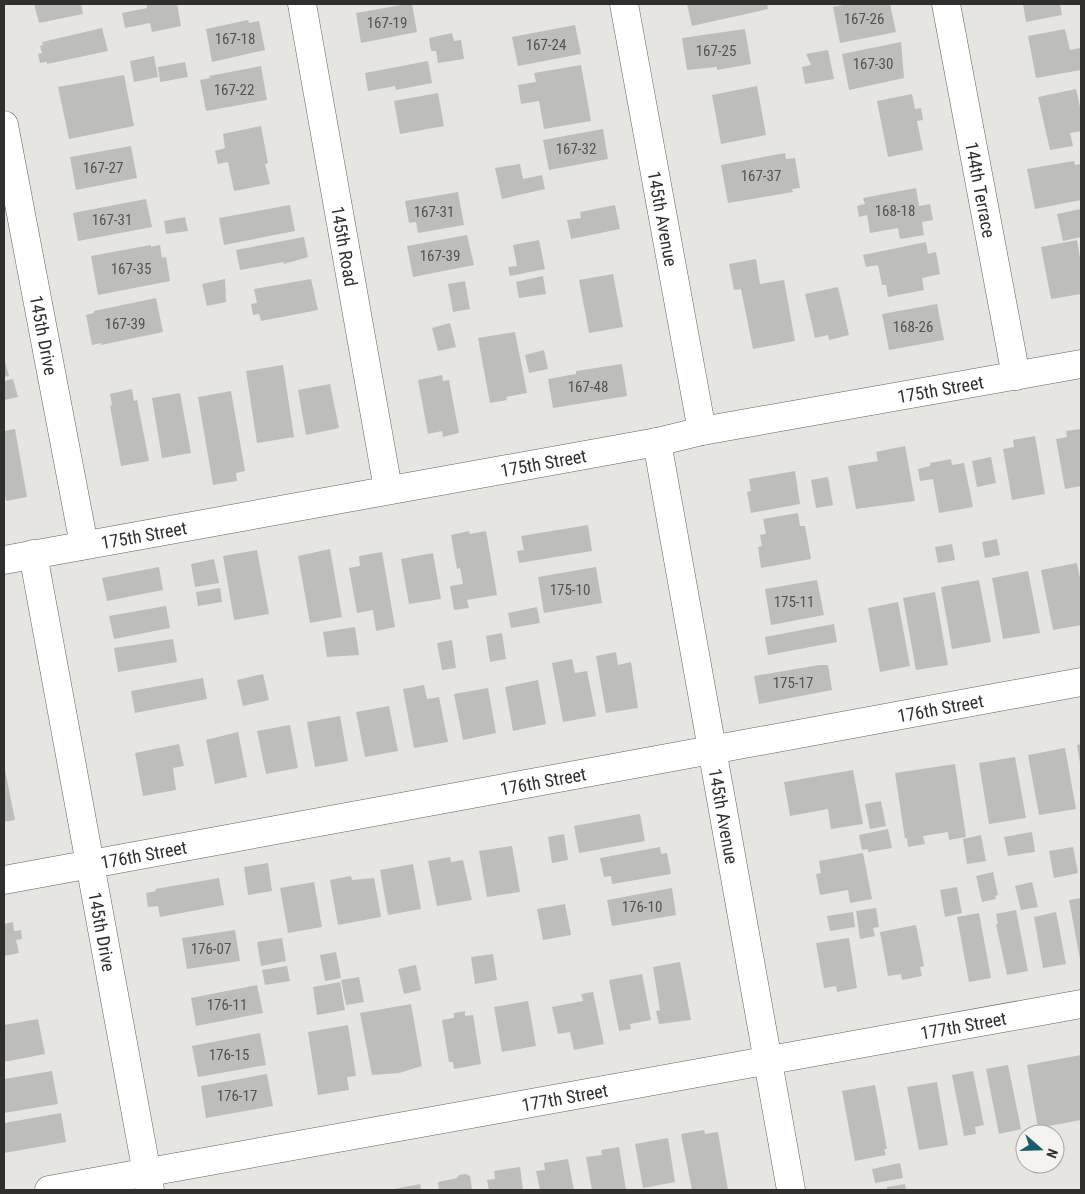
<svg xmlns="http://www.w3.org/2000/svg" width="1085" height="1194" viewBox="0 0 1085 1194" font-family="'Roboto Condensed',sans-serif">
<rect width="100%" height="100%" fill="#e6e5e2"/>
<g fill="#bdbeba">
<path d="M34 4H81L83 14 39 23Z"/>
<path d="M146 4H177L181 26 152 32 150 23 125 28 122 13 147 8Z"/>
<path d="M407 4H412L417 32 361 43 356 13Z"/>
<path d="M687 4H767L768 9 692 26Z"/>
<path d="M849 4H890L896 32 840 43 833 7Z"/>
<path d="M1023 4H1060L1062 15 1026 22Z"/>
<path d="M248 20 249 23 259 21 265 50 212 62 206 29Z"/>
<path d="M575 25 581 54 518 66 512 37Z"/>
<path d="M102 28 108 51 47 64V62L40 63 38 54 42 53 40 46 43 45 42 42Z"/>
<path d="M745 29 751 64 717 70V67L687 70 682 38Z"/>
<path d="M1065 29 1070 50 1080 48 1081 70 1036 78 1028 36Z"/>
<path d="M452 33 454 41 461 40 464 59 438 63 436 51H431L429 38Z"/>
<path d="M901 42 904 78 849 90 842 54Z"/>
<path d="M828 50 834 79 805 84 802 67 811 65 806 54Z"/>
<path d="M154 56 158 77 134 82 130 61Z"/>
<path d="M428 61 432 83 396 90 395 86 368 91 365 73Z"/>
<path d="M185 62 188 77 160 82 158 67Z"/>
<path d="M581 65 591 121 544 129 539 101 521 104 518 85 536 82 534 73Z"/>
<path d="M261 66 267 100 206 111 200 80 210 78 209 76Z"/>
<path d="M124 75 134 126 69 139 58 87Z"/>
<path d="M757 86 766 135 721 144 712 95Z"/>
<path d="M1076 89 1081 111V131L1070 133 1073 146 1050 150 1038 97Z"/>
<path d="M438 93 444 126 400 134 394 101Z"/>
<path d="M912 94 915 109 921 108 923 120 917 121 923 150 888 157 877 101Z"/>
<path d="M261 126 268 163 265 164 270 184 234 191 228 162 218 164 215 151 225 148 223 134Z"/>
<path d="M603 129 608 159 549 170 543 140Z"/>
<path d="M131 146 137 178 76 190 70 157Z"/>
<path d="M785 153 786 159 795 158 800 188 792 189 793 192 728 203 721 165Z"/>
<path d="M1074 161 1075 165 1081 164V200L1035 209 1027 169Z"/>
<path d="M520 164 523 179 542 175 545 189 502 199 495 168Z"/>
<path d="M916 188 919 206 930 204 933 220 922 222 924 235 900 239 898 228 870 233 867 215 859 217 857 206 865 204 863 198Z"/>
<path d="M458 192 464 225 418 233 416 222 409 223 405 201Z"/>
<path d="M146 199 152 227 78 241 73 213Z"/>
<path d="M290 205 295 231 224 245 219 218Z"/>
<path d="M615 205 620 229 571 239 567 220 581 218 580 212Z"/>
<path d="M1081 209V237L1063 241 1057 214Z"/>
<path d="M185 217 188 231 166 234 164 221Z"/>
<path d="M467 235 474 265 413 277 407 246Z"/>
<path d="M304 237 308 257 284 264 283 262 240 270 236 250Z"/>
<path d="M539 240 545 269 510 276 508 267 517 266 513 245Z"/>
<path d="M1077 240 1081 264V294L1051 299 1041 247Z"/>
<path d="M926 242 928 254 936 252 940 274 922 278 924 290 888 297 886 285H882L878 265 866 267 863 255Z"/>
<path d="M151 245V247L160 245 162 258 166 257 170 281 98 295 91 256Z"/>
<path d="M756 259 760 284 784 280 795 341 753 349 741 289 734 290 729 264Z"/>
<path d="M613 274 623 327 589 333 579 280Z"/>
<path d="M543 276 546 294 519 298 516 282Z"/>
<path d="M225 279 226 302 207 306 202 284Z"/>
<path d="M311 279 318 310 261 321 259 314 253 315 251 304 257 303 254 289Z"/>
<path d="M465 281 470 309 453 312 448 284Z"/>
<path d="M838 287 849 335 829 340 828 335 815 338 805 294Z"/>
<path d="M156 298 163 332 101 345V343L92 345 86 315 94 313V311Z"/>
<path d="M937 304 944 340 889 350 882 314Z"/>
<path d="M450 323 456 347 438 351 432 328Z"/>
<path d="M515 332 527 393 506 397 507 400 490 403 478 338Z"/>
<path d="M544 350 548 369 529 373 525 355Z"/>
<path d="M4 358 9 376 4 377Z"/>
<path d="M622 364 627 396 553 408 548 379 576 374V371Z"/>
<path d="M283 365 294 437 257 443 246 371Z"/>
<path d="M442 375 443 381 449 380 459 433 443 437 442 431 428 434 418 380Z"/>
<path d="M13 379 18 397 4 400V381Z"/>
<path d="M330 384 339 428 306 435 298 390Z"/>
<path d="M132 389 134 401 137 400 149 461 121 466 110 406 112 405 110 394Z"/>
<path d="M231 391 245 471 236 473 237 481 213 485 198 397Z"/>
<path d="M180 393 191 453 162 458 152 398Z"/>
<path d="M15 429 27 497 6 501 4 490V431Z"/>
<path d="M1081 429V486L1065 489 1056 439 1067 437 1066 431Z"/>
<path d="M1035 436 1045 494 1012 500 1003 449 1014 447 1013 440Z"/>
<path d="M905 446 915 501 856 509 848 466 878 461 876 452Z"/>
<path d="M991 457 996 483 977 487 972 461Z"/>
<path d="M951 459 952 465 964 463 973 507 939 513 933 479 920 481 918 469 930 466V463Z"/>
<path d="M795 471 800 504 751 513 747 492 751 491 749 479Z"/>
<path d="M828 477 833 505 816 508 811 480Z"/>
<path d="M798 513 800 526H805L811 559 761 568 758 547 762 546 760 535 766 534 763 519Z"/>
<path d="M588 525 592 551 519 563 517 551 524 550 521 536Z"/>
<path d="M469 531 470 534 486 531 497 595 467 600 469 608 454 610 450 586 463 584 460 568 457 569 451 535Z"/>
<path d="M997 539 1000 555 985 558 982 542Z"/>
<path d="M952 544 955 560 938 563 935 547Z"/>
<path d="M330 549 342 617 310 623 298 556Z"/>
<path d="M257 550 269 614 234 620 223 556Z"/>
<path d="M382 552 395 627 376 631 373 610 357 613 349 568 360 566 359 556Z"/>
<path d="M433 553 441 599 409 604 401 559Z"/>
<path d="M214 559 219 583 195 587 191 564Z"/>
<path d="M1077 563 1081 583V625L1053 630 1041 570Z"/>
<path d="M159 567 163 590 107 601 102 578Z"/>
<path d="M596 567 602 603 544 613 538 577Z"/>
<path d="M1028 571 1040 633 1003 639 992 578Z"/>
<path d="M817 580 824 615 771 625 765 589Z"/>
<path d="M979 580 991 642 952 649 941 587Z"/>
<path d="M220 588 222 602 198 606 196 592Z"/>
<path d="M935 592 948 665 916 670 903 598Z"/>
<path d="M898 602 910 666 880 672 868 608Z"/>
<path d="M166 606 170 628 114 639 109 616Z"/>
<path d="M537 607 540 623 511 628 508 613Z"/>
<path d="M834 624 837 642 768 655 765 637Z"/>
<path d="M355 627 359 655 327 657 323 632Z"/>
<path d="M502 633 506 659 490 662 486 636Z"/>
<path d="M173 639 177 662 118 672 114 648Z"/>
<path d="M452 640 456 668 442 670 437 643Z"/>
<path d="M616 652 618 665 631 662 638 708 606 713 596 656Z"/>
<path d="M572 659 575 673 587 671 596 716 563 722 552 663Z"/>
<path d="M819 665H828L832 690 759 704 754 676Z"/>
<path d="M263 674 269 700 243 706 237 680Z"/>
<path d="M203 678 207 699 135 713 131 691Z"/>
<path d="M538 680 546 724 513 731 505 687Z"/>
<path d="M424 685 427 699 439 697 448 742 414 748 403 689Z"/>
<path d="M488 688 496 733 463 740 454 694Z"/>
<path d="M389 706 398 751 365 757 356 712Z"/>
<path d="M340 716 348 761 315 767 307 722Z"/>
<path d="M290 725 298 768 266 774 257 731Z"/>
<path d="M238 732 247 777 215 784 206 740Z"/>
<path d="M179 744 184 766 173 768 176 790 143 796 135 753Z"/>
<path d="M1081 744V763H1080L1077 745Z"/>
<path d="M1065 748 1076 809 1039 815 1028 755Z"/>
<path d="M1015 757 1026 818 989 824 979 763Z"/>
<path d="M955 764 966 837 949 840 948 832 923 836 925 844 908 847 907 838 905 839 895 773Z"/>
<path d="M4 765 15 820 4 822Z"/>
<path d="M853 770 863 824 831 829 828 809 790 816 784 782Z"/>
<path d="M881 801 886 826 870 829 865 804Z"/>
<path d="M640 814 645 841 579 853 574 826Z"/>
<path d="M888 829 892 848 868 852V849L862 850 859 835Z"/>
<path d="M1032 832 1035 852 1008 856 1004 837Z"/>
<path d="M564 834 568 860 552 863 548 837Z"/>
<path d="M981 835 986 861 967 864 963 839Z"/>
<path d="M512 846 520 892 487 897 479 851Z"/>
<path d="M660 847 661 854 667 853 671 874 612 884 611 876 604 877 600 858Z"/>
<path d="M1073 847 1078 873 1054 878 1049 851Z"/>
<path d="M863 853 872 899 850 903 848 890 820 895 816 874 821 873 819 861Z"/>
<path d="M450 857 451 862 463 860 472 900 437 906 428 861Z"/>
<path d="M268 863 272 891 248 895 244 867Z"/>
<path d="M413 864 421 909 388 915 380 870Z"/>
<path d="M993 872 998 895 995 896 996 899 982 902 976 876Z"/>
<path d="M351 876 352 880 374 878 381 917 338 925 330 880Z"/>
<path d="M219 878 224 905 160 917 158 906 148 907 146 893 156 891 155 889Z"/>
<path d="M314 882 322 927 288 933 280 888Z"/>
<path d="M1032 882 1038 907 1021 910 1015 886Z"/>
<path d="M957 887 962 913 945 917 940 890Z"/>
<path d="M672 888 676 915 612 926 607 900Z"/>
<path d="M1081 898V958L1080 959 1069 900Z"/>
<path d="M565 904 571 935 543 940 537 909Z"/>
<path d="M876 908 879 927 873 928 875 936 860 939 856 911Z"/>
<path d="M1016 910 1028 971 1007 975 996 924H998L996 914Z"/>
<path d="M853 912 855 927 830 931 827 916Z"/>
<path d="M1056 912 1066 964 1043 968 1034 917Z"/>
<path d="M979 913 991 978 969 982 957 917Z"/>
<path d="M13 922 14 931 21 930 22 939 16 940 19 953 4 956V924Z"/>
<path d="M916 925 924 966 920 967 922 976 902 980 901 974 888 976 880 932Z"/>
<path d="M235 930 240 961 187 969 182 938Z"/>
<path d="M282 938 286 961 261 966 257 942Z"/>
<path d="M849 938 857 988 837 992 836 986 824 988 816 943Z"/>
<path d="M336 952 341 978 325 981 320 955Z"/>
<path d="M493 954 497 980 475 984 471 957Z"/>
<path d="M680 962 691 1020 659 1024 656 1011 660 1010 653 967Z"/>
<path d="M416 965 421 990 404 994 398 969Z"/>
<path d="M287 966 290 981 265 985 262 970Z"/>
<path d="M642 974 651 1020 630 1024 631 1029 619 1031 609 980Z"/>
<path d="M359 977 364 1002 346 1005 341 980Z"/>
<path d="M340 982 345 1010 317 1015 313 987Z"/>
<path d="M257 985 263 1013 196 1026 191 998Z"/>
<path d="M593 992 604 1044 574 1050 570 1032 558 1034 552 1007 583 1001 581 994Z"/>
<path d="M528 1001 536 1046 502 1052 494 1007Z"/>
<path d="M411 1004 422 1066 399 1073 372 1075 360 1013Z"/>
<path d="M465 1011V1016L473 1015 481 1064 454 1069 453 1062H449L442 1020 454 1018V1013Z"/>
<path d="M38 1019 45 1054 4 1062V1025Z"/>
<path d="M348 1025 356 1076 347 1077 349 1090 318 1095 308 1032Z"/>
<path d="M260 1033 266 1065 198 1077 192 1046Z"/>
<path d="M1081 1055V1120L1038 1128 1027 1065Z"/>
<path d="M1008 1065 1021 1129 999 1134 986 1069Z"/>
<path d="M52 1071 58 1104 4 1113V1079Z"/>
<path d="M973 1071 984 1125 975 1127 976 1134 964 1136 952 1075Z"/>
<path d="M267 1074 273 1106 206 1118 201 1086Z"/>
<path d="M937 1082 948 1145 919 1150 907 1087Z"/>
<path d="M875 1085 887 1149H884L886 1155 855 1161 842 1091Z"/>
<path d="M61 1113 66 1142 4 1153V1123Z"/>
<path d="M704 1130 705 1134 718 1132 728 1190H692L681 1134Z"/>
<path d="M668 1138 675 1182 643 1188 635 1144Z"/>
<path d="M619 1147 626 1190H592L586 1157 602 1155 601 1150Z"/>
<path d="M568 1159 574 1190H540L536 1171 545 1170 544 1163Z"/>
<path d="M900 1163 903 1178 875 1183 872 1169Z"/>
<path d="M520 1167 523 1190H489L487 1180 495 1179 494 1171Z"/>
<path d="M466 1174 470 1176 472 1190H439L438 1182 457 1178 459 1175Z"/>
<path d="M420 1184 421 1190H394V1189Z"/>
<path d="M905 1184 906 1190H887V1187Z"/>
</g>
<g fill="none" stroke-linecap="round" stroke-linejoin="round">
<g stroke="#5f5f5c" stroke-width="29">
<g id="minor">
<path id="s1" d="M302 4 388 489"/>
<path id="s2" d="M624 4 702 431"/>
<path id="s3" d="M946 4 1016 376"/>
<path id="s4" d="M4 125 84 545"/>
<path id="s5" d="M657 442 791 1190"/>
<path id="s6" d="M33 554 150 1190"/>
<path id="s7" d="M4 560 657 442 702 431 1081 364"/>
<path id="s8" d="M4 880 1081 682"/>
<path id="s9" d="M49 1190 1081 1004"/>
</g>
</g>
<use href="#minor" stroke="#fff" stroke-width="28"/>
</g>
<g text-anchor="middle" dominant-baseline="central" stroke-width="4" stroke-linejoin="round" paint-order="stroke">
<g font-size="15" fill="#535351">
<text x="864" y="19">167-26</text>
<text x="387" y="23">167-19</text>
<text x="235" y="39">167-18</text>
<text x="546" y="45">167-24</text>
<text x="716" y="51">167-25</text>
<text x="873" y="64">167-30</text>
<text x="234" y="90">167-22</text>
<text x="576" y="149">167-32</text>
<text x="103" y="168">167-27</text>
<text x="761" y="176">167-37</text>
<text x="895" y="211">168-18</text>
<text x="434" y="212">167-31</text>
<text x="112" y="220">167-31</text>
<text x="440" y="256">167-39</text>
<text x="131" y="269">167-35</text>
<text x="125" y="324">167-39</text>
<text x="913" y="327">168-26</text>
<text x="588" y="387">167-48</text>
<text x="570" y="590">175-10</text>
<text x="794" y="602">175-11</text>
<text x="793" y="683">175-17</text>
<text x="642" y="907">176-10</text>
<text x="211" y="949">176-07</text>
<text x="227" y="1005">176-11</text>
<text x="229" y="1055">176-15</text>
<text x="237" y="1096">176-17</text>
</g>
<g font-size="18" fill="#302f2e" stroke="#f4f3ef">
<text stroke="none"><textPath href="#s3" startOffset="189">144th Terrace</textPath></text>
<text stroke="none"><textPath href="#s2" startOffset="218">145th Avenue</textPath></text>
<text stroke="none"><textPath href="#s1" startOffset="246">145th Road</textPath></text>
<text stroke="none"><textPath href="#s4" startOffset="214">145th Drive</textPath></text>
<text stroke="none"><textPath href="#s7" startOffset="952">175th Street</textPath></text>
<text stroke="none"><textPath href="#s7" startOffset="548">175th Street</textPath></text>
<text stroke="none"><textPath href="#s7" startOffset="142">175th Street</textPath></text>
<text stroke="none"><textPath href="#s8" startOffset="952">176th Street</textPath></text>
<text stroke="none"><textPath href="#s8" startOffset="548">176th Street</textPath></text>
<text stroke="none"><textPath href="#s5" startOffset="380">145th Avenue</textPath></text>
<text stroke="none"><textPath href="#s8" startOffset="142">176th Street</textPath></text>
<text stroke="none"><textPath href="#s6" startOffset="384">145th Drive</textPath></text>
<text stroke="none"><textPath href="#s9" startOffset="929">177th Street</textPath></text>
<text stroke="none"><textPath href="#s9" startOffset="524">177th Street</textPath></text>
</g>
</g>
<rect width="1085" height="1194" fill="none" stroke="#302f2e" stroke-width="10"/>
<g transform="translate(1040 1149) rotate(110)"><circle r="24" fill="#f4f3ef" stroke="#a6a5a2"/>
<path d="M0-4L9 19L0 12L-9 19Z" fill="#175f6f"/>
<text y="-8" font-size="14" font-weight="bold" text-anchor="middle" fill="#302f2e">N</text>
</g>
</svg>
